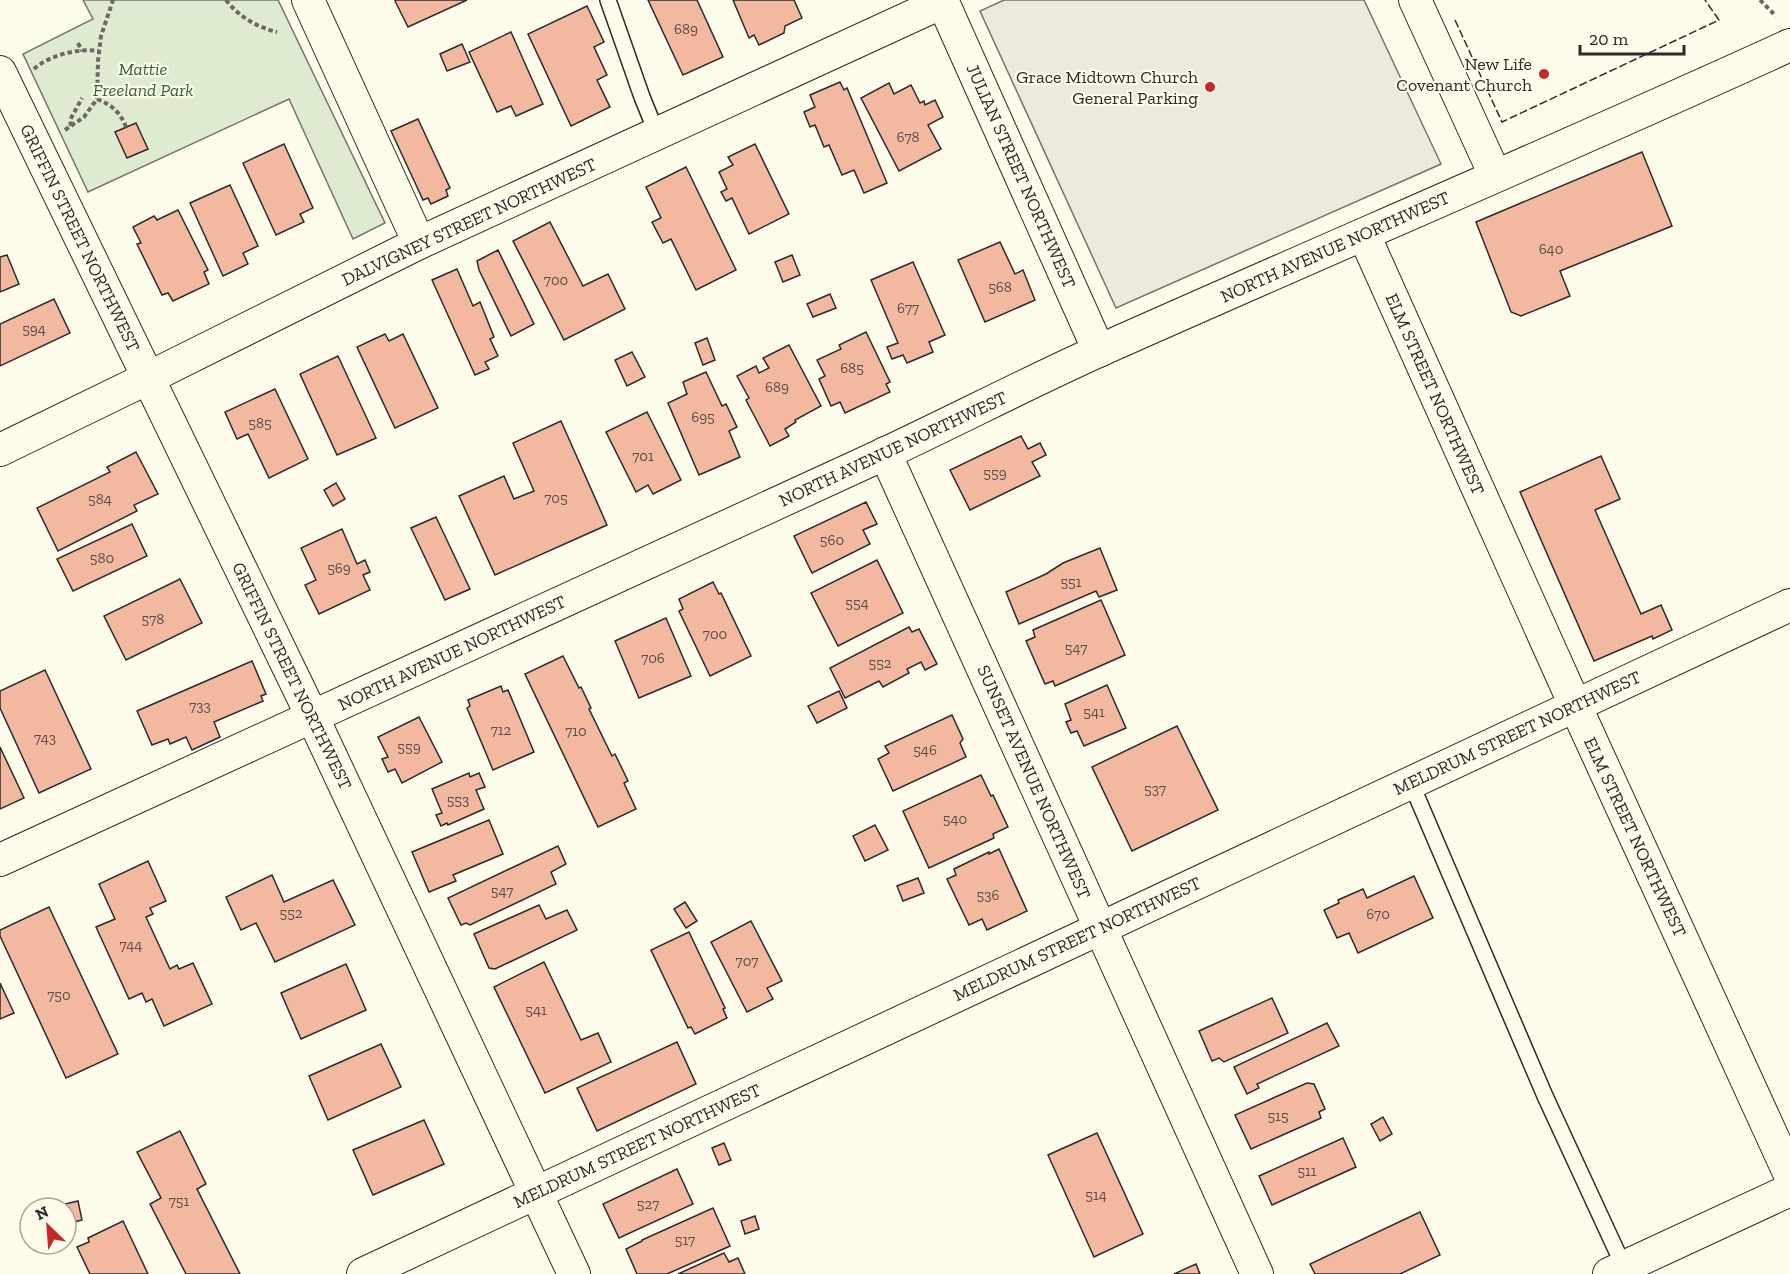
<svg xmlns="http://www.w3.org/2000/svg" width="1790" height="1274" viewBox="0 0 1790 1274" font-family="'Zilla Slab',serif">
<rect width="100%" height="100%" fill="#fdfbea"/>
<path fill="#deebd1" stroke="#74746e" stroke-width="1.5" d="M83 0H278L385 223 353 239 289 99 88 192 23 54 93 19Z"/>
<path fill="#eceadb" stroke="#74746e" stroke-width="1.5" d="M1004 0H1364L1441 164 1116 308 980 11Z"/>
<g fill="#f2b8a0" stroke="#2b2b2b" stroke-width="1.5">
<path d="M396 0H467L408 27 395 1Z"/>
<path d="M648 0H697L723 57 683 75Z"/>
<path d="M733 0H794L802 18 785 26 784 33 759 45 754 35 749 38Z"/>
<path d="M587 6 604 42 594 47 607 75 597 80 610 107 571 126 528 34Z"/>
<path d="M511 32 543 104 516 116 511 106 497 112 469 52Z"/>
<path d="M462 44 470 62 447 71 440 54Z"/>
<path d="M840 82 844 90 847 88 887 183 864 193 854 170 842 175 829 145 824 147 815 125 810 127 804 112 815 107 810 95Z"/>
<path d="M889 83 894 94 911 85 920 103 924 101 925 105 935 100 943 117 928 125 941 149 899 171 861 98Z"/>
<path d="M418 119 450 188 446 190 448 196 431 204 428 198 423 200 391 131Z"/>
<path d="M136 123 148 149 127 158 115 132Z"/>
<path d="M284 144 313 208 300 214 304 222 276 235 243 163Z"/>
<path d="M755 144 789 214 749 234 732 198 726 201 721 192 727 189 719 172 733 165 728 157Z"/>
<path d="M1642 152 1672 226 1560 271 1570 296 1521 316 1511 312 1476 222Z"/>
<path d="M686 167 736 270 696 290 671 239 663 243 652 222 661 218 646 187Z"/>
<path d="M230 185 258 246 243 253 248 264 223 276 190 203Z"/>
<path d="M178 210 208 270 204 272 209 284 173 301 168 293 162 295 137 244 141 243 133 227 154 216 157 220Z"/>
<path d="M550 222 583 286 608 274 625 309 564 340 513 241Z"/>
<path d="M1000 242 1015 274 1023 270 1035 300 985 322 958 260Z"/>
<path d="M498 250 534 324 511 336 479 270 477 261Z"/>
<path d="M7 255 19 284 0 292V257Z"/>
<path d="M792 255 800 275 783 282 775 262Z"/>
<path d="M913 262 945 335 929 342 933 352 907 363 903 355 892 359 887 347 898 343 871 280Z"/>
<path d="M457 269 473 306 480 302 494 337 490 339 498 356 485 362 489 369 475 375 432 280Z"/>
<path d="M830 294 836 308 813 317 807 304Z"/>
<path d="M54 299 70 333 0 366V324Z"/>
<path d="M866 332 890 382 886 384 890 392 845 413 840 402 831 406 819 379 825 376 817 360 841 349 839 345Z"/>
<path d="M385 334 389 341 403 334 438 408 395 428 357 347Z"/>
<path d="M707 338 715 360 703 365 695 343Z"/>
<path d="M789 345 821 406 795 420 796 422 785 429 789 436 770 446 746 400 749 398 737 376 756 366 759 373 769 368 763 358Z"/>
<path d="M632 352 645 377 627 386 615 360Z"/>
<path d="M338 356 376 438 337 455 300 374Z"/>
<path d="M706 372 722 406 726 404 737 427 729 431 740 457 699 475 668 403 687 394 683 382Z"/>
<path d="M275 389 308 459 269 478 248 434 237 439 225 412Z"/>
<path d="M647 412 681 480 653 494 648 485 636 492 606 432Z"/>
<path d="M561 421 607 525 495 575 459 496 504 476 514 499 534 491 513 443Z"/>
<path d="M1021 436 1028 449 1040 443 1046 455 1032 462 1040 476 970 510 950 470Z"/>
<path d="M136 452 158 494 134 505 137 511 58 551 37 508 110 472 107 467Z"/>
<path d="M1601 456 1620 499 1595 510 1641 614 1661 605 1672 630 1653 639 1652 636 1594 661 1520 492Z"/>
<path d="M336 483 345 499 333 506 324 490Z"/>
<path d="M866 502 877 524 863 530 870 544 812 573 794 536Z"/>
<path d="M436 517 470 589 445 600 411 528Z"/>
<path d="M132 524 147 556 73 591 57 559Z"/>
<path d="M342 529 357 564 365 560 370 572 363 575 370 590 319 614 305 585 316 580 301 548Z"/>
<path d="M1100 548 1117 590 1099 597 1096 591 1019 624 1006 592 1046 574 1063 563Z"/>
<path d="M877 560 903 613 838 646 811 593Z"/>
<path d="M180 579 202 623 126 660 104 616Z"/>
<path d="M713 582 719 594 721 593 751 656 710 676 679 611 683 609 679 599Z"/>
<path d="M1101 600 1125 655 1055 686 1053 681 1045 684 1026 641 1035 637 1033 630Z"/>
<path d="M666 618 691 676 639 698 615 641Z"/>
<path d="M909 627 912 632 919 629 937 664 925 670 921 662 907 669 909 673 883 687 879 681 845 698 830 668Z"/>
<path d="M563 656 579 688 581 687 591 708 589 709 612 756 615 754 628 781 624 783 636 809 598 827 525 674Z"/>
<path d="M252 661 266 694 261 696 263 701 214 722 220 737 192 750 186 737 170 744 168 739 152 745 137 711Z"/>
<path d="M45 670 91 769 39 793 0 708V691Z"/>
<path d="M1107 685 1126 728 1084 746 1077 731 1071 733 1066 722 1071 720 1065 704Z"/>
<path d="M501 686 503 692 508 690 534 752 493 770 467 708 470 706 468 700Z"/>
<path d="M839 691 847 708 817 723 808 706Z"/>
<path d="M952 715 963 739 960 743 966 757 893 791 878 759 889 753 885 746Z"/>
<path d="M419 717 442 762 402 783 395 769 388 772 382 759 388 757 378 737Z"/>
<path d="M1177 726 1218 810 1132 851 1092 767Z"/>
<path d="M0 747 24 798 0 809Z"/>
<path d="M469 773 470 777 479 773 485 787 476 790 484 809 448 825 447 823 441 826 436 815 442 813 432 789Z"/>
<path d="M981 775 991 796 993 795 1008 827 993 834 994 838 929 868 903 811Z"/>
<path d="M489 820 503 854 453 875 456 881 429 892 412 852Z"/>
<path d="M875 825 888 850 865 861 853 836Z"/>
<path d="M558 846 566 864 551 872 556 884 470 925 466 923 461 925 448 898Z"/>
<path d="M999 849 1027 911 987 930 982 919 969 925 947 879 956 875 954 869 989 852V854Z"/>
<path d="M148 861 166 901 150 908 153 914 146 917 170 969 177 965 179 969 193 963 212 1004 164 1026 152 999 146 1002 142 993 129 999 96 927 115 919 99 884Z"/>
<path d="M272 875 284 902 333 880 355 925 275 962 256 923 241 930 226 897Z"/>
<path d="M1414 876 1433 918 1358 953 1349 933 1337 938 1324 910 1339 903 1338 900 1363 889 1367 898Z"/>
<path d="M918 878 924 893 903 901 897 886Z"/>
<path d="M685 902 697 921 686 928 674 909Z"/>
<path d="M539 905 546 919 567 910 577 930 495 969 489 968 474 934Z"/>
<path d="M49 907 118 1054 66 1078 0 936V930Z"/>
<path d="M751 921 782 981 767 988 773 999 747 1012 711 942Z"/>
<path d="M689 932 725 1008 723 1009 727 1018 695 1034 691 1027 688 1028 651 950Z"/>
<path d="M544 962 581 1040 598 1033 611 1062 545 1093 494 987Z"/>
<path d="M346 964 366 1010 301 1039 281 993Z"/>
<path d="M0 983 14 1013 0 1019Z"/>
<path d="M1272 998 1288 1033 1224 1062 1219 1058 1212 1061 1199 1031Z"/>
<path d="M1327 1023 1339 1046 1257 1084 1259 1088 1247 1094 1234 1067Z"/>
<path d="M677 1042 696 1084 597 1131 577 1088Z"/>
<path d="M381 1044 401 1087 328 1120 309 1076Z"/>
<path d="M1307 1083 1314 1084 1325 1109 1319 1112 1321 1118 1251 1149 1235 1115Z"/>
<path d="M1383 1117 1392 1134 1380 1141 1371 1124Z"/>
<path d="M424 1120 444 1164 373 1195 353 1150Z"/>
<path d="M180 1131 206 1184 197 1189 240 1274H186L150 1204 161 1198 137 1152Z"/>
<path d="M1097 1133 1143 1234 1094 1257 1048 1155Z"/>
<path d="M1343 1138 1356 1167 1272 1205 1259 1176Z"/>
<path d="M724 1143 731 1160 719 1165 712 1148Z"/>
<path d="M677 1169 693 1204 619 1238 603 1204Z"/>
<path d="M78 1201 82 1220 70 1223 65 1204Z"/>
<path d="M713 1208 730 1246 667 1274H637L626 1249 642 1241V1240Z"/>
<path d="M1420 1212 1440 1255 1400 1274H1315L1310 1264Z"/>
<path d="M755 1216 759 1229 745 1234 741 1221Z"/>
<path d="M123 1221 148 1274H90L77 1247 89 1242 88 1238Z"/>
<path d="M724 1253 729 1262 738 1258 745 1274H678Z"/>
<path d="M1196 1264 1200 1274H1174Z"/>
</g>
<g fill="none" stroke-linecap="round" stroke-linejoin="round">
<g stroke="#2b2b2b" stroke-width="18">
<g id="service">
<path d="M608 0 642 97 657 134"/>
<path d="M1411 783 1545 1096 1624 1267"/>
</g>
</g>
<g stroke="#2b2b2b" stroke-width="34">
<g id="minor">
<path d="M308 0 419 243"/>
<path d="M942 0 1099 351"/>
<path d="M1415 0 1495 175"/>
<path d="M0 72 313 718 574 1274"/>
<path d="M1364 235 1575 705 1790 1175"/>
<path d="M0 450 148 378 419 243 943 2"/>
<path d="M885 453 1257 1274"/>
<path d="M0 860C291 728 581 594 871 460 949 424 1025 384 1103 349 1332 247 1562 149 1790 45"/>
<path d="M363 1274 1790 605"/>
<path d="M1609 1274 1790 1190"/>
</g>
</g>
<g stroke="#6a6964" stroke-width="4" stroke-dasharray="4.5 3" stroke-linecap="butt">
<path d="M226 0C239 17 257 27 277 32"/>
<path d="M1760 0 1776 16"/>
<path d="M78 43 82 51"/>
<path d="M34 69C49 55 79 48 99 51"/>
<path d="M97 99C112 105 120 112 126 127"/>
<path d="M71 126 70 120 82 98"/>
<path d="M65 130 84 117 97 99 98 61 101 36 113 0"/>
</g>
<use href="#service" stroke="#fdfbea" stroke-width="15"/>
<use href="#minor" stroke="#fdfbea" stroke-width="32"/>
<path stroke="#2b2b2b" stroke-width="1.5" stroke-dasharray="8 3" stroke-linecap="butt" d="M1455 20 1502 122 1719 20 1705 0"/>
</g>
<g fill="#c62828" stroke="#fdfbea" stroke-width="2">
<circle cx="1544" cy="74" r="6"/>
<circle cx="1210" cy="87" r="6"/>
</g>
<g text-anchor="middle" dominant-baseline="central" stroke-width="4.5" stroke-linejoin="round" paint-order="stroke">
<g font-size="15" fill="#5d4e48">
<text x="686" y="29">689</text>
<text x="908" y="137">678</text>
<text x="1551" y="249">640</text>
<text x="556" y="280">700</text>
<text x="1000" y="287">568</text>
<text x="908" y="308">677</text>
<text x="34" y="329">594</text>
<text x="852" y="368">685</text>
<text x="777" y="387">689</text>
<text x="703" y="417">695</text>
<text x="260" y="423">585</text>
<text x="643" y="456">701</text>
<text x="995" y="473">559</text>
<text x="556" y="498">705</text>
<text x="100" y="499">584</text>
<text x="832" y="540">560</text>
<text x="102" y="558">580</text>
<text x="339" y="568">569</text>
<text x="1071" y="582">551</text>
<text x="857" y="603">554</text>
<text x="153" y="619">578</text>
<text x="715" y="634">700</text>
<text x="1076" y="648">547</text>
<text x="653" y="658">706</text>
<text x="880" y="663">552</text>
<text x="200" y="706">733</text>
<text x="1094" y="712">541</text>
<text x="501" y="730">712</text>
<text x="576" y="731">710</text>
<text x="45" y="738">743</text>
<text x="409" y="747">559</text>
<text x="925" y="750">546</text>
<text x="1155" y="789">537</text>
<text x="458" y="800">553</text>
<text x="955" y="819">540</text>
<text x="502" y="891">547</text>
<text x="988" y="895">536</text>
<text x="291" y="913">552</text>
<text x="1378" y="914">670</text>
<text x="131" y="945">744</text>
<text x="747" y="961">707</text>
<text x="59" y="995">750</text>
<text x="536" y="1010">541</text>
<text x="1278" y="1116">515</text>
<text x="1307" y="1171">511</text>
<text x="1096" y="1195">514</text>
<text x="179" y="1201">751</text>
<text x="648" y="1204">527</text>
<text x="685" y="1240">517</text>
</g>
<g font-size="18" fill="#2b2b2b" stroke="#fdfbea" text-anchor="end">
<text x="1532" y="64">New Life<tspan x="1532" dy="21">Covenant Church</tspan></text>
<text x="1198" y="77">Grace Midtown Church<tspan x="1198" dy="21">General Parking</tspan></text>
</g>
<g font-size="18" font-style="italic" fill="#34623c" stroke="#fdfbea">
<text x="143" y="69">Mattie<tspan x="143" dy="21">Freeland Park</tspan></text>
</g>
<g font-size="18" fill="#2b2b2b" stroke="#fdfbea">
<text transform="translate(1021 176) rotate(66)">JULIAN STREET NORTHWEST</text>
<text transform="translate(469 222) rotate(-25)">DALVIGNEY STREET NORTHWEST</text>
<text transform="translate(80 238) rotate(64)">GRIFFIN STREET NORTHWEST</text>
<text transform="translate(1335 247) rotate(-24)">NORTH AVENUE NORTHWEST</text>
<text transform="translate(1435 394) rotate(66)">ELM STREET NORTHWEST</text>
<text transform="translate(893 449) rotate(-25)">NORTH AVENUE NORTHWEST</text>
<text transform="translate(452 653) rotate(-25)">NORTH AVENUE NORTHWEST</text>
<text transform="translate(292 676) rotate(64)">GRIFFIN STREET NORTHWEST</text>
<text transform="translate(1517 733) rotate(-25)">MELDRUM STREET NORTHWEST</text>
<text transform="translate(1034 782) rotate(66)">SUNSET AVENUE NORTHWEST</text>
<text transform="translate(1635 837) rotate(65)">ELM STREET NORTHWEST</text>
<text transform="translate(1077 939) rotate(-25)">MELDRUM STREET NORTHWEST</text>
<text transform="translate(637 1146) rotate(-25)">MELDRUM STREET NORTHWEST</text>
</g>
</g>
<g transform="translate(48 1226) rotate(335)"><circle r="28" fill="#fdfbea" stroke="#a9a89e" stroke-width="1.5"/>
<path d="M0-4.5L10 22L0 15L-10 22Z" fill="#c62828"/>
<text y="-9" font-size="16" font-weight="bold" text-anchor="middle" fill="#2b2b2b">N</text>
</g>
<path d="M1580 45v9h104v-9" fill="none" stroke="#2b2b2b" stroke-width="3"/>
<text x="1589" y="45" font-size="18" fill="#2b2b2b" stroke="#fdfbea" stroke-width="4.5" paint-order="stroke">20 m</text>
</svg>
